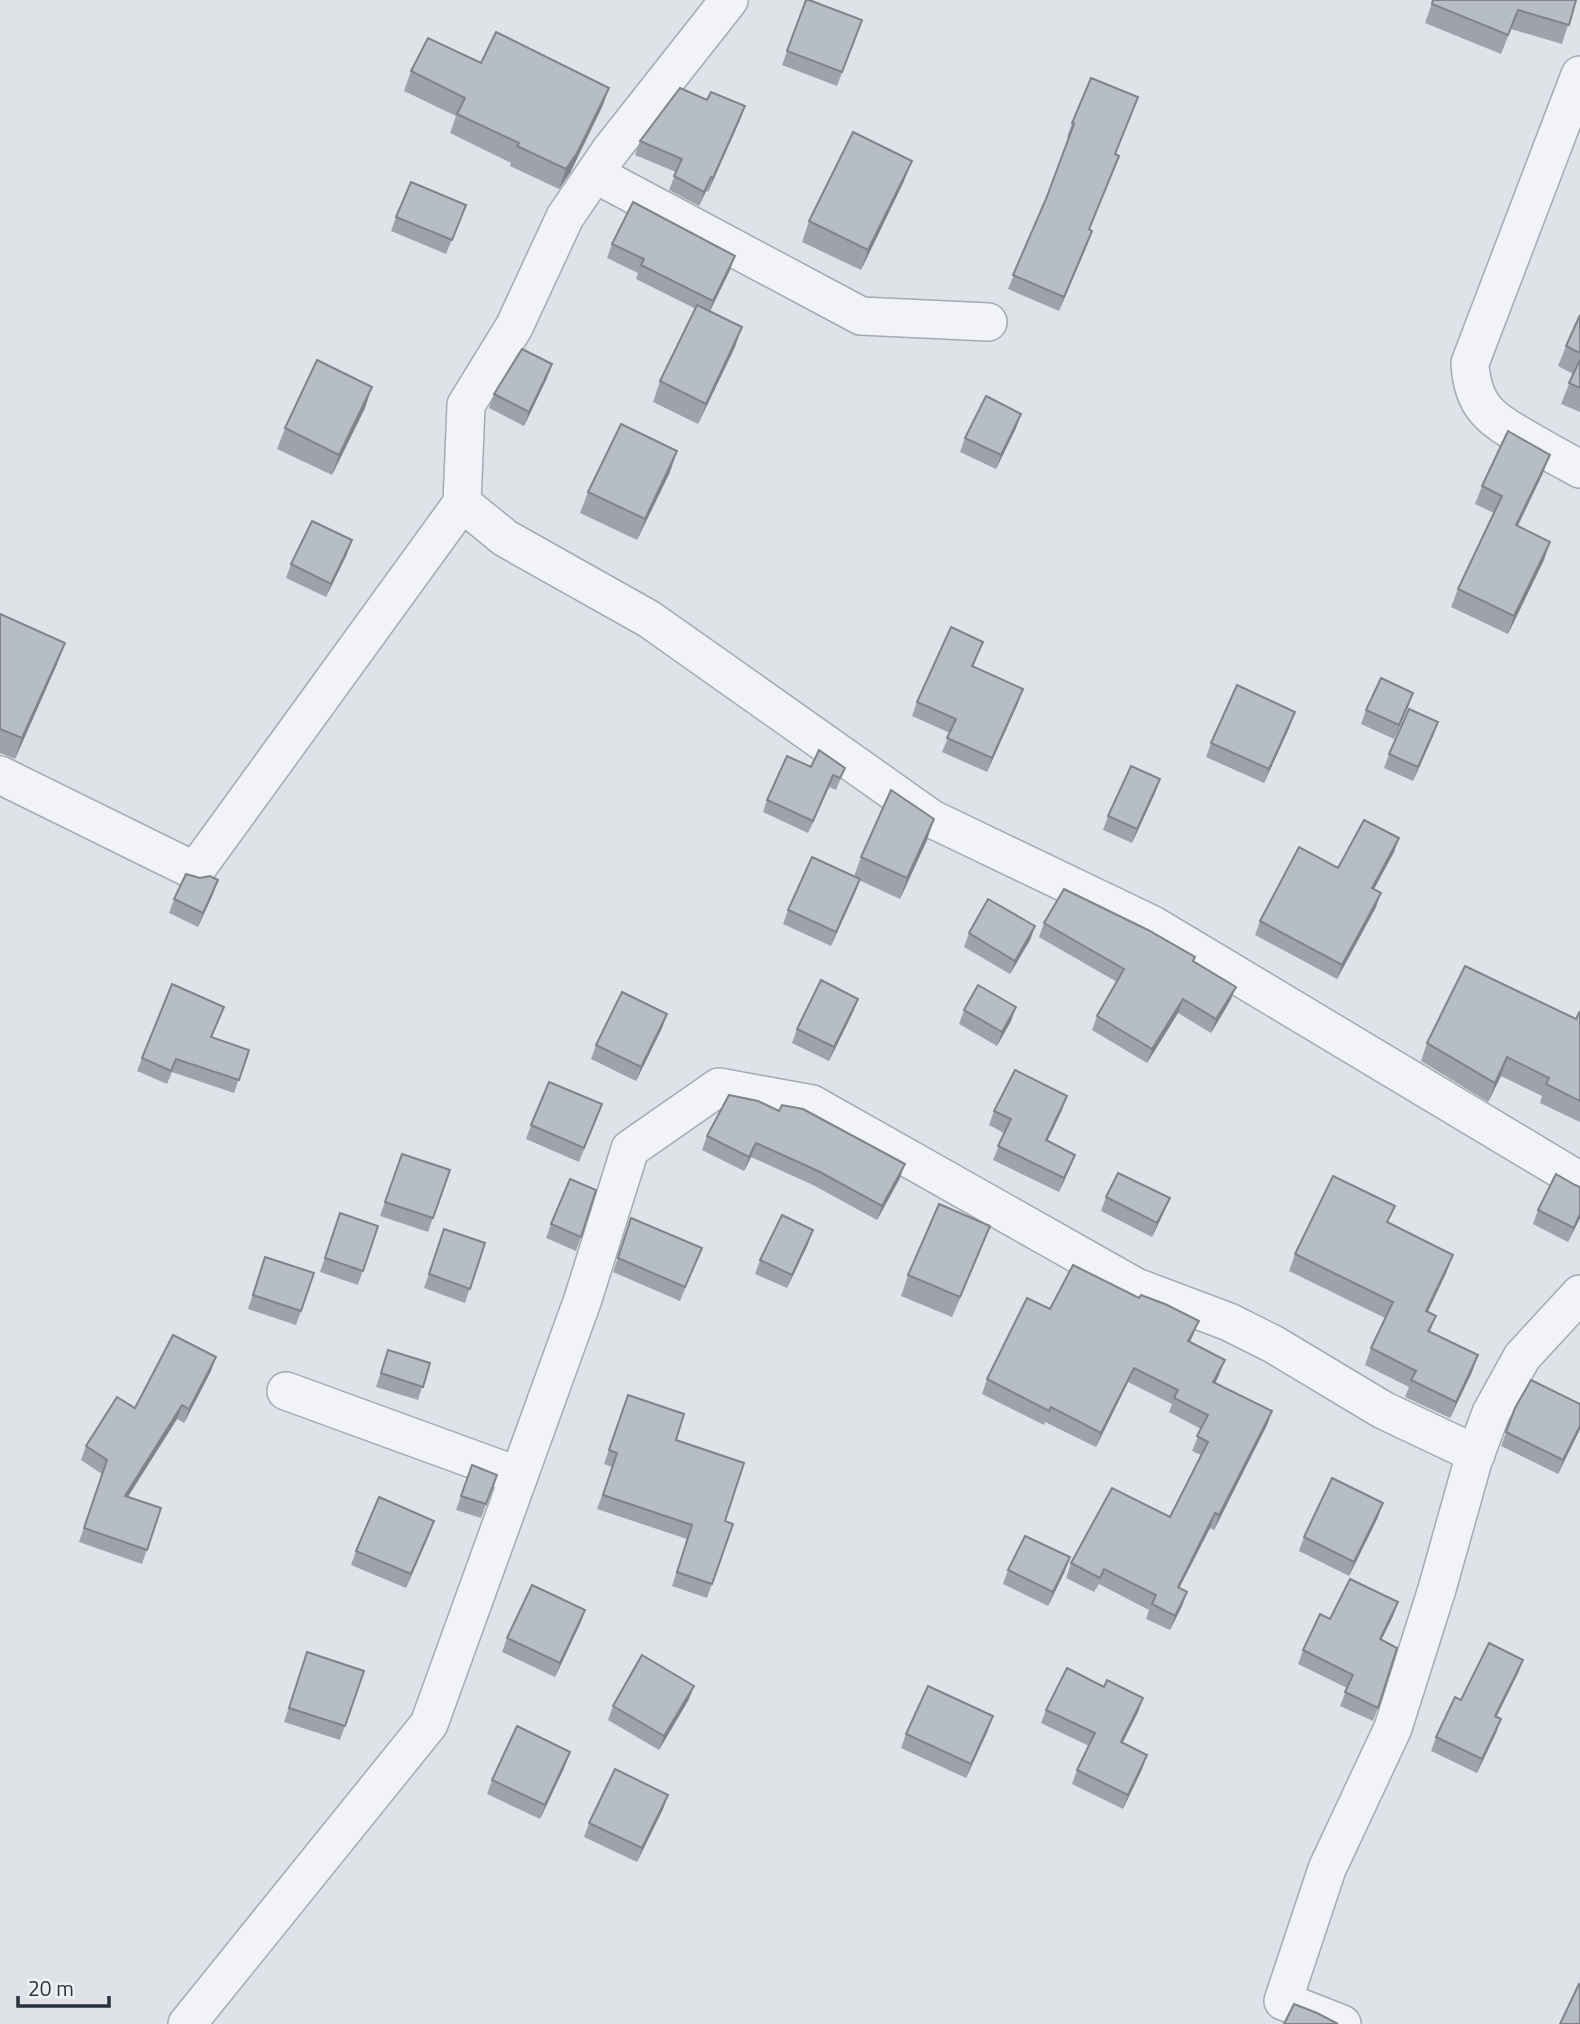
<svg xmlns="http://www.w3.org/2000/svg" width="1580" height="2024" viewBox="0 0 1580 2024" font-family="'Titillium Web',sans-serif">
<rect width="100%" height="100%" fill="#dfe3e8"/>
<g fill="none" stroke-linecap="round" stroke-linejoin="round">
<g stroke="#a4aab2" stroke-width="40">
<g id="street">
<path d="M729 0 610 151 565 217 514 327 466 405 462 503 505 538 649 619 932 819 1153 925 1580 1181"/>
<path d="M1580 75 1470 363C1472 407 1492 420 1528 440 1545 450 1563 460 1580 469"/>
<path d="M595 174 861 316 988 322"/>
<path d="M0 775 195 871 462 503"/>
<path d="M286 1391 519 1476"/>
<path d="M187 2024 429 1724 583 1299 630 1149 719 1087 812 1104 1136 1287 1229 1322 1273 1344 1383 1410 1476 1454"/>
<path d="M1342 2024 1283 2001 1327 1869 1393 1728 1437 1589 1473 1461 1491 1413 1522 1357 1580 1294"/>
</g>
</g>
<use href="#street" stroke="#f1f3f6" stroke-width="37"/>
</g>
<g fill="#9da3a9">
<path d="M806 0 862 20 837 86 782 65Z"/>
<path d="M1433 0H1576L1562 44 1511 29 1501 54 1425 23Z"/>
<path d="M481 63 609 88 602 107 570 173 559 189 510 166 511 163 450 133 456 116 404 91 411 71Z"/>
<path d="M1138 97 1115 154 1119 156 1089 229 1087 245 1059 311 1008 289 1046 199 1069 138 1067 137 1072 123Z"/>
<path d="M707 100 745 106 708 192 706 191 699 206 669 190 676 172 635 155 640 141Z"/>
<path d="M904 181 861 270 802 242 809 221Z"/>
<path d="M466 205 446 254 391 231 396 217Z"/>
<path d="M612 244 730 270 710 311 735 347 698 424 653 402 660 381 696 309 636 279 638 273 607 258Z"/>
<path d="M1580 315V412L1561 404 1573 374 1558 366 1566 346Z"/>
<path d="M547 378 524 426 489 408 494 394Z"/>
<path d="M365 408 332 475 277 449 285 428Z"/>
<path d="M1016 428 996 469 960 452 965 438Z"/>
<path d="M670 472 637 540 580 513 588 492Z"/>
<path d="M1543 473 1518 526 1544 560 1508 634 1451 607 1458 589 1494 513 1475 504 1482 486Z"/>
<path d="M347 554 326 597 286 578 291 564Z"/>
<path d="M0 614 65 643 57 664 15 759 0 753Z"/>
<path d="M978 655 973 667 1018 703 987 772 942 752 950 733 912 716 917 702Z"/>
<path d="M1408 707 1394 739 1361 724 1366 710Z"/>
<path d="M1438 722 1433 736 1413 781 1384 768 1389 754Z"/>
<path d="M1290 726 1264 783 1206 757 1211 743Z"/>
<path d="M811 767 845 768 836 790 829 787 808 833 763 812 767 800Z"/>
<path d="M1160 779 1155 793 1132 843 1103 830 1108 816Z"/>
<path d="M1399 838 1394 852 1374 889 1376 907 1337 979 1255 935 1260 921 1338 868Z"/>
<path d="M927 840 900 899 859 880 831 946 783 924 788 910 854 876 861 857Z"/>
<path d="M200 878 218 880 213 894 198 927 169 913 174 899Z"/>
<path d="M1044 923 1193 961 1236 987 1230 1001 1211 1033 1178 1013 1147 1063 1092 1030 1097 1016 1117 982 1039 937Z"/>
<path d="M1035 926 1030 940 1010 974 964 947 969 933Z"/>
<path d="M858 999 853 1012 829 1061 792 1043 797 1029Z"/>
<path d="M224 1007 212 1037 249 1050 234 1093 172 1072 167 1084 137 1071 142 1058Z"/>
<path d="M964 1010 1011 1021 997 1046 959 1024Z"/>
<path d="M1580 1011V1122L1540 1103 1542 1096 1501 1076 1488 1102 1421 1061 1427 1043 1576 1019Z"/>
<path d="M667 1014 662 1028 636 1081 591 1059 596 1045Z"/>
<path d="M729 1095 900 1178 877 1220 813 1185 751 1157 744 1171 702 1150 707 1136Z"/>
<path d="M602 1104 579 1162 526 1139 531 1125Z"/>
<path d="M1062 1110 1047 1141 1070 1168 1059 1192 993 1160 1004 1133 989 1125 994 1111Z"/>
<path d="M402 1154 450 1170 428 1232 380 1216Z"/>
<path d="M1575 1185 1580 1187V1218L1568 1242 1533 1224 1538 1210Z"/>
<path d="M1106 1197 1164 1212 1152 1237 1101 1211Z"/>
<path d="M340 1213 378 1226 358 1285 320 1272Z"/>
<path d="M631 1218 702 1248 680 1301 613 1272Z"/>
<path d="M1388 1223 1447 1271 1428 1312 1436 1316 1430 1332 1472 1372 1450 1418 1405 1397 1409 1387 1365 1365 1371 1348 1385 1318 1289 1271 1295 1254Z"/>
<path d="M551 1224 581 1237 576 1251 546 1238Z"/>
<path d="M990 1226 982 1246 952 1317 901 1296 908 1275Z"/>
<path d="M444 1229 485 1243 465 1303 424 1288Z"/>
<path d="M813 1230 808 1244 787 1288 755 1274 760 1260Z"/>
<path d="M265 1257 301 1311 296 1325 248 1309Z"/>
<path d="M1139 1298 1199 1321 1190 1342 1219 1375 1215 1383 1272 1411 1267 1425 1214 1530 1210 1528 1179 1588 1187 1592 1182 1606 1170 1630 1146 1619 1149 1610 1099 1584 1094 1592 1066 1578 1071 1563 1170 1517 1201 1455 1192 1451 1201 1429 1169 1412 1172 1404 1128 1382 1096 1447 1045 1422 1044 1425 982 1394 987 1379 1050 1309Z"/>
<path d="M388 1350 430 1363 418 1400 376 1387Z"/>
<path d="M211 1371 184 1423 177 1419 128 1497 161 1508 142 1564 79 1542 102 1474 81 1460 86 1446 135 1408Z"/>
<path d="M628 1395 676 1440 725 1521 733 1524 707 1598 672 1586 687 1539 597 1509 612 1467 604 1464Z"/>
<path d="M1580 1404V1429L1558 1474 1501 1446 1515 1408Z"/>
<path d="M472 1465 497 1475 481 1518 456 1510Z"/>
<path d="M1378 1517 1349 1576 1299 1551 1304 1537Z"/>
<path d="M434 1521 406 1588 351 1565 356 1551Z"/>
<path d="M1008 1570 1065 1571 1048 1606 1003 1584Z"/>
<path d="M1398 1602 1393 1616 1381 1640 1378 1708 1373 1721 1340 1706 1347 1688 1298 1664 1303 1650 1330 1619Z"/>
<path d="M585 1610 580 1624 555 1677 502 1652 507 1638Z"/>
<path d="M307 1652 364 1671 340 1740 284 1722Z"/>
<path d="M1523 1660 1518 1673 1496 1717 1501 1719 1496 1733 1477 1773 1431 1751 1436 1737 1461 1700Z"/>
<path d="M1104 1687 1143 1698 1138 1712 1122 1743 1147 1755 1142 1769 1123 1809 1072 1784 1077 1770 1089 1746 1041 1723 1046 1710Z"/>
<path d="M689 1699 659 1750 608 1720 613 1706Z"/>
<path d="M988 1730 966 1778 901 1748 906 1734Z"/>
<path d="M565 1766 540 1819 487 1794 492 1780Z"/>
<path d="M668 1795 663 1809 637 1862 584 1837 589 1823Z"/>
</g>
<g fill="#7f8489">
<path d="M609 88 602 107 570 173 559 189 566 169Z"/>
<path d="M745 106 740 120 708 192 713 178Z"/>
<path d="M912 161 904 181 861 270 868 250Z"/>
<path d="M711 177 706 191 699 206 704 192Z"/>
<path d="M1092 231 1087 245 1059 311 1064 297Z"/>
<path d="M735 256 730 270 708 315 713 301Z"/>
<path d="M742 327 735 347 698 424 706 404Z"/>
<path d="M552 364 547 378 524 426 529 412Z"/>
<path d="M372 387 365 408 332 475 339 455Z"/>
<path d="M1021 414 1016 428 996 469 1001 455Z"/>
<path d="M677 451 670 472 637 540 645 519Z"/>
<path d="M1550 455 1543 473 1509 543 1516 525Z"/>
<path d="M352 540 347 554 326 597 331 584Z"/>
<path d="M1550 542 1544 560 1508 634 1514 616Z"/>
<path d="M65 643 57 664 15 759 22 738Z"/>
<path d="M1023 689 1018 703 987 772 992 758Z"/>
<path d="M1413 693 1408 707 1394 739 1399 725Z"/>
<path d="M1295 712 1290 726 1264 783 1269 769Z"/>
<path d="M1438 722 1433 736 1413 781 1418 767Z"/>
<path d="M833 775 829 787 808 833 813 821Z"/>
<path d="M1160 779 1155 793 1132 843 1137 829Z"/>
<path d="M934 819 927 840 900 899 907 878Z"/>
<path d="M1399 838 1394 852 1367 902 1372 888Z"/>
<path d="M860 879 855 893 831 946 836 932Z"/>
<path d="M218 880 213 894 198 927 203 913Z"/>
<path d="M1381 893 1376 907 1337 979 1342 965Z"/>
<path d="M1035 926 1030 940 1010 974 1015 961Z"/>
<path d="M1236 987 1230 1001 1211 1033 1216 1019Z"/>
<path d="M858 999 853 1012 829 1061 834 1047Z"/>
<path d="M1183 999 1178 1013 1147 1063 1152 1049Z"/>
<path d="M1016 1007 1011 1021 997 1046 1002 1032Z"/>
<path d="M667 1014 662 1028 636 1081 641 1067Z"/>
<path d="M1507 1057 1501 1076 1488 1102 1495 1083Z"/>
<path d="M1067 1096 1062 1110 1041 1154 1046 1140Z"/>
<path d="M756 1143 751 1157 744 1171 749 1157Z"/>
<path d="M1075 1155 1070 1168 1059 1192 1064 1178Z"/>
<path d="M905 1164 900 1178 877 1220 882 1206Z"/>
<path d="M1170 1198 1164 1212 1152 1237 1157 1223Z"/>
<path d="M1580 1214V1218L1568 1242Z"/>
<path d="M990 1226 982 1246 952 1317 960 1297Z"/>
<path d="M813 1230 808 1244 787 1288 792 1275Z"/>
<path d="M1453 1255 1447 1271 1420 1327 1426 1311Z"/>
<path d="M1199 1321 1193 1335 1183 1356 1188 1341Z"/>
<path d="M1478 1355 1472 1372 1450 1418 1456 1402Z"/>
<path d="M216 1357 211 1371 184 1423 189 1409Z"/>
<path d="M1225 1360 1219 1375 1208 1397 1213 1382Z"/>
<path d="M1134 1368 1128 1382 1096 1447 1101 1433Z"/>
<path d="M182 1405 177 1419 120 1509 125 1496Z"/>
<path d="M1272 1411 1267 1425 1214 1530 1219 1515Z"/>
<path d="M1580 1426V1429L1558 1474 1563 1460Z"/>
<path d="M1383 1503 1378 1517 1349 1576 1354 1562Z"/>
<path d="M1215 1513 1210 1528 1172 1602 1178 1587Z"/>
<path d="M434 1521 429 1535 406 1588 411 1574Z"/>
<path d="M1070 1557 1065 1571 1048 1606 1053 1592Z"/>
<path d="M1187 1592 1182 1606 1170 1630 1175 1616Z"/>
<path d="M1398 1602 1393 1616 1375 1653 1380 1639Z"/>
<path d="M585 1610 580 1624 555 1677 560 1663Z"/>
<path d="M1523 1660 1518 1673 1490 1730 1495 1716Z"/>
<path d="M694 1686 689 1699 659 1750 664 1736Z"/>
<path d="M1143 1698 1138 1712 1116 1756 1121 1742Z"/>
<path d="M993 1716 988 1730 966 1778 971 1764Z"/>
<path d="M1501 1719 1496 1733 1477 1773 1482 1759Z"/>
<path d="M570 1752 565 1766 540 1819 545 1805Z"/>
<path d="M1147 1755 1142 1769 1123 1809 1128 1795Z"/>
<path d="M668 1795 663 1809 637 1862 642 1848Z"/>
</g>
<g fill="#b6bdc4" stroke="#7f8489" stroke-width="2">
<path d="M806 0H809L862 20 842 72 787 51Z"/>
<path d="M1433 0H1576L1569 25 1518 10 1508 35 1432 4Z"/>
<path d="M496 32 609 88 577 153 566 169 517 146 519 143 457 114 465 98 411 71 428 38 481 63Z"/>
<path d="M1091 78 1138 97 1115 154 1119 156 1089 229 1092 231 1064 297 1013 275 1046 199 1074 124 1072 123Z"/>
<path d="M680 88 707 100 711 92 745 106 713 178 711 177 704 192 674 176 682 159 640 141Z"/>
<path d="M853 132 912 161 868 250 809 221Z"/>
<path d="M411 182 466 205 452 240 396 217Z"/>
<path d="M633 202 735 256 713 301 641 265 644 259 612 244Z"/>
<path d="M697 305 742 327 706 404 660 381Z"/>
<path d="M1580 315V353L1566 346Z"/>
<path d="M522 349 552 364 529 412 494 394Z"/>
<path d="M317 360 372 387 339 455 285 428Z"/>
<path d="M1580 360V388L1569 383Z"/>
<path d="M986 396 1021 414 1001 455 965 438Z"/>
<path d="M621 424 677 451 645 519 588 492Z"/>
<path d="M1508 431 1550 455 1516 525 1550 542 1514 616 1458 589 1502 496 1482 486Z"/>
<path d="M312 521 352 540 331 584 291 564Z"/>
<path d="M0 614 65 643 22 738 0 729Z"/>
<path d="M951 627 983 642 972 666 1023 689 992 758 947 738 956 719 917 702Z"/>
<path d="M1381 678 1413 693 1399 725 1366 710Z"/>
<path d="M1237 685 1295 712 1269 769 1211 743Z"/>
<path d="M1409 709 1438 722 1418 767 1389 754Z"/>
<path d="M819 750 845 768 840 778 833 775 813 821 767 800 787 756 811 767Z"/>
<path d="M1131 766 1160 779 1137 829 1108 816Z"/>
<path d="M891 790 934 819 907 878 861 857Z"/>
<path d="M1364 820 1399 838 1372 888 1381 893 1342 965 1260 921 1299 847 1338 868Z"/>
<path d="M812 857 860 879 836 932 788 910Z"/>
<path d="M186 874 200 878 210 876 218 880 203 913 174 899Z"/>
<path d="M1064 889 1148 930 1195 957 1193 961 1236 987 1216 1019 1183 999 1152 1049 1097 1016 1124 969 1044 923Z"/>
<path d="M988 899 1035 926 1015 961 969 933Z"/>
<path d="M1465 966 1576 1019 1580 1011V1101L1546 1084 1549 1078 1507 1057 1495 1083 1427 1043Z"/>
<path d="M821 980 858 999 834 1047 797 1029Z"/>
<path d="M172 984 224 1007 211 1037 249 1050 239 1080 176 1059 171 1071 142 1058Z"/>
<path d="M978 985 1016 1007 1002 1032 964 1010Z"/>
<path d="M622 992 667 1014 641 1067 596 1045Z"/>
<path d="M1015 1070 1067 1096 1046 1140 1075 1155 1064 1178 998 1146 1011 1119 994 1111Z"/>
<path d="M549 1082 602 1104 584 1148 531 1125Z"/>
<path d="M729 1095 758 1101 779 1111 782 1105 803 1109 905 1164 882 1206 818 1171 756 1143 749 1157 707 1136Z"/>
<path d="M402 1154 450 1170 433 1218 385 1202Z"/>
<path d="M1118 1173 1170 1198 1157 1223 1106 1197Z"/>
<path d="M1556 1174 1575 1185 1580 1187V1214L1574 1228 1538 1210Z"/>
<path d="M1333 1176 1395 1206 1387 1222 1453 1255 1426 1311 1436 1316 1428 1331 1478 1355 1456 1402 1411 1380 1416 1371 1371 1348 1393 1302 1295 1254Z"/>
<path d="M570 1179 596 1190 581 1237 551 1224Z"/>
<path d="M939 1204 990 1226 960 1297 908 1275Z"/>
<path d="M340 1213 378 1226 363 1271 325 1258Z"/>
<path d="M782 1215 813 1230 792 1275 760 1260Z"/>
<path d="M631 1218 702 1248 685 1287 618 1258Z"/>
<path d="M444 1229 485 1243 470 1289 429 1274Z"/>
<path d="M265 1257 314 1273 301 1311 253 1295Z"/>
<path d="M1073 1265 1139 1298 1141 1295 1165 1304 1199 1321 1188 1341 1225 1360 1213 1382 1272 1411 1219 1515 1215 1513 1178 1587 1187 1592 1175 1616 1152 1604 1156 1595 1104 1569 1100 1578 1071 1563 1112 1488 1170 1517 1208 1442 1197 1436 1208 1415 1174 1398 1178 1390 1134 1368 1101 1433 1051 1407 1049 1411 987 1379 1027 1298 1050 1309Z"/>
<path d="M173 1335 216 1357 189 1409 182 1405 125 1496 161 1508 147 1550 84 1528 107 1460 86 1446 117 1397 135 1408Z"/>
<path d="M388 1350 430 1363 423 1387 381 1373Z"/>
<path d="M1531 1380 1580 1404V1426L1563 1460 1506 1432 1515 1408Z"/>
<path d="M628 1395 684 1414 676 1440 744 1463 725 1521 733 1524 712 1584 677 1572 692 1525 603 1495 617 1453 609 1450Z"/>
<path d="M472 1465 497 1475 486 1504 461 1496Z"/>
<path d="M1332 1478 1383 1503 1354 1562 1304 1537Z"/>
<path d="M379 1497 434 1521 411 1574 356 1551Z"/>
<path d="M1025 1536 1070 1557 1053 1592 1008 1570Z"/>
<path d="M1350 1579 1398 1602 1380 1639 1397 1648 1378 1708 1345 1692 1353 1675 1303 1650 1320 1614 1330 1619Z"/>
<path d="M532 1585 585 1610 560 1663 507 1638Z"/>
<path d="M1489 1643 1523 1660 1495 1716 1501 1719 1482 1759 1436 1737 1455 1697 1461 1700Z"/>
<path d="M307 1652 364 1671 345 1726 289 1708Z"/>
<path d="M642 1655 694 1686 664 1736 613 1706Z"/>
<path d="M1067 1668 1104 1687 1107 1680 1143 1698 1121 1742 1147 1755 1128 1795 1077 1770 1095 1733 1046 1710Z"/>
<path d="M928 1686 993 1716 971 1764 906 1734Z"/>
<path d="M517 1726 570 1752 545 1805 492 1780Z"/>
<path d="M615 1769 668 1795 642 1848 589 1823Z"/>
<path d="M1579 1984 1580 1985V2024H1560Z"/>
<path d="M1294 2004 1317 2013 1338 2024H1284Z"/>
</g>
<path d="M18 1996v10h91v-10" fill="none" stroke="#28323e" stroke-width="3.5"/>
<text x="28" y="1996" font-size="21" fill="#28323e" stroke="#eef2f5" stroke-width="5" paint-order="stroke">20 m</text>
</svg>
